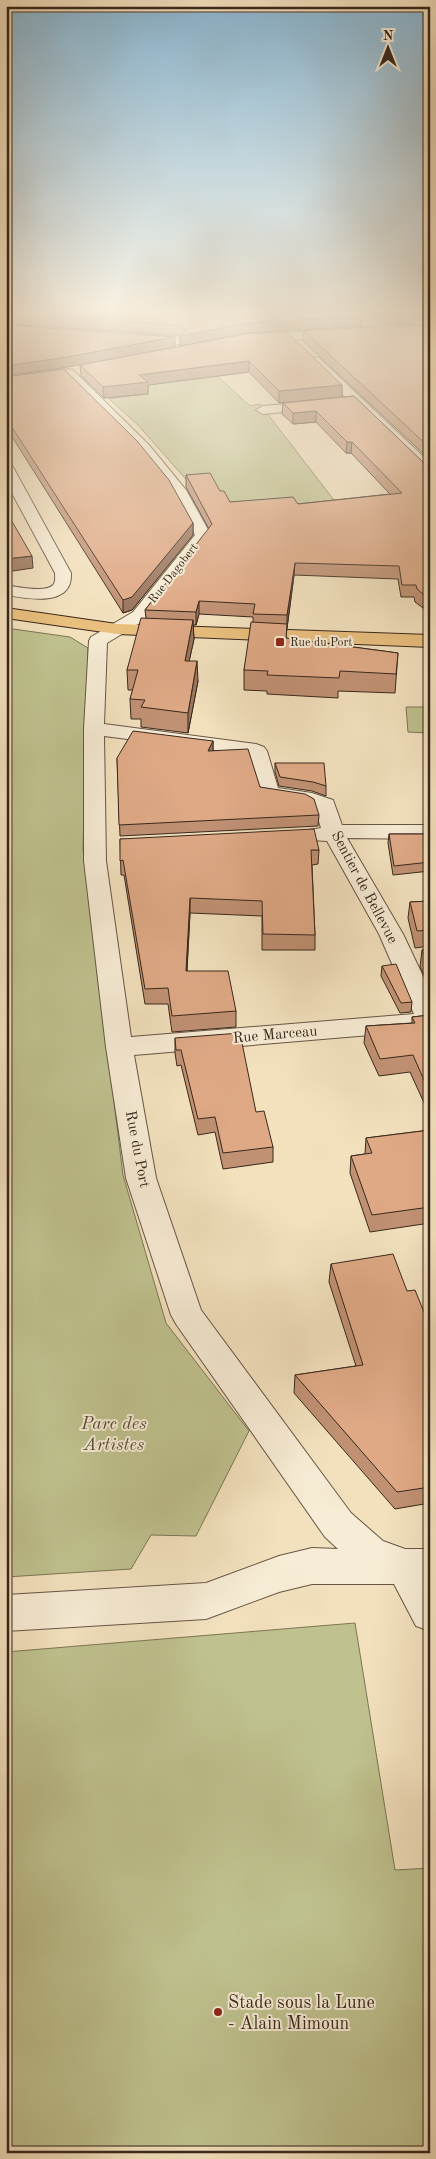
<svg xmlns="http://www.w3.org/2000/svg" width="436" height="2159" font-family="'Old Standard TT',serif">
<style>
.green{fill:#bfc28f;stroke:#7c7556}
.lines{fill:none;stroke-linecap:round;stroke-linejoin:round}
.minor-casing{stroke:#675645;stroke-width:2}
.major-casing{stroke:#38281d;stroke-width:2}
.minor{fill:#f7ecd5;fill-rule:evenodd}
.major{fill:#eac07f;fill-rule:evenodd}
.wall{fill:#c09173;stroke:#38281d}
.shaded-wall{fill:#9c765e;stroke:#38281d}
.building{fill:#dfa986;stroke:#38281d}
.poi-dot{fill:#8f2418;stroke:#f7ecd5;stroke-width:2}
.labels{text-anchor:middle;stroke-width:4;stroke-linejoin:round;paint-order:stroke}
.far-street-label{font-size:12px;fill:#38281d;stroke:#f7ecd5}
.far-poi-label{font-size:12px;fill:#38281d;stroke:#f7ecd5;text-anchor:start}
.street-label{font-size:15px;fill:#38281d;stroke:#f7ecd5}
.near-park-label{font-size:18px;font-style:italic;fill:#5a4e3a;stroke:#f7ecd5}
.near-poi-label{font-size:18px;fill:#38281d;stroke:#f7ecd5;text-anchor:start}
</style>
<rect width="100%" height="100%" fill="#f3e1be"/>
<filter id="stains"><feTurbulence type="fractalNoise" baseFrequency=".004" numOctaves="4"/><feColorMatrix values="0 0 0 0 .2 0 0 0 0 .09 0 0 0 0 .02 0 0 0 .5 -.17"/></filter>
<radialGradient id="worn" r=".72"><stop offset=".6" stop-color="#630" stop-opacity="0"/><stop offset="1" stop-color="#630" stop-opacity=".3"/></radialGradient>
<path class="green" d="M217,376L250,406L260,404L340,508L209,520L191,485L137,424L109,399L147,393L139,386Z
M6,628L70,637L88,648L83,849L123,1175L166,1323L249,1431L196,1536L151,1535L131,1569L6,1577Z
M406,707H430V733L408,732Z
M355,1623L395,1870L430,1868V2153H6V1652Z"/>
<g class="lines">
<g class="minor-casing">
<path id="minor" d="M338,309H352L388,330L386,333H378Z
M341,329L347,333L345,336L254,343L248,339L254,335Z
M138,334L222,339L228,343L222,347L134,341L132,338L134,335Z
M315,357L319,358L430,463V475L425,474L311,364L309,361Z
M68,369L73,370L149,445L186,490L211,535L145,620L107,643L104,724L256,744L264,747L267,751L278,788L312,793L333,800L342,825H430V839L347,838L403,934L430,991V1030L134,1055L156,1178L201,1310L351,1513L383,1541L405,1549H430V1631L416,1626L394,1584H312L279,1592L206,1619L6,1631V1595L206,1583L279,1556L312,1548L338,1549L325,1537L176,1324L171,1315L126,1178L106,1047L84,861V729L89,641L91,637L133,612L195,535L171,491L139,451L63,376L62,373L63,370ZM104,736L245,754L248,755L258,792L261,797L305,804L315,809L321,828L309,830L306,835L309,840L327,841L379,934L414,1014L131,1037L106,861Z
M320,401L325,402L327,405L325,408L263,414L256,410L263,406Z
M6,463L11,464L13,467L71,573C73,607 29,599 6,595V585C16,587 46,593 53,585C56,582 55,577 55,573L6,482Z"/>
</g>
<g class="major-casing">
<path id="major" d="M6,608L117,624L430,635V647L117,634L6,618Z"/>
</g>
<use href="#minor" class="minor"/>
<use href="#major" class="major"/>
</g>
<path class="wall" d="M6,309L362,326L246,333L180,346V337L178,335L6,324Z
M355,309H430V325L384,324Z
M430,326V460L303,341L304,331Z
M246,334L342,385V397L279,403L249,372L148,385V394L104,398L81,376L80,365Z
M6,377L193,523V535L132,610L123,613L6,427Z
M354,396L425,464L430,465V613L415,602L414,597H401L398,579L294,575L287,628L286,638L398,653L395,693L338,691V698L267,694V691L244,690V670L253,622V617L199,614L196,625H193L194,639L189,661L198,681L188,733L141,727V719H131L130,699L133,690H128L127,670L146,618L145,610L209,529L186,487V475L220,491L230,502L298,504L390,494L351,453H346L316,422L293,424L282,414L283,403Z
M213,741V750L260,787L319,815L318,826L120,836L117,758Z
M275,763L326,786V796L312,791L279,786L275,772Z
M389,834H430V871L393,875L388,843Z
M120,839L319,850L318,864L312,865L315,935V950H262V916L190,913L187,971L236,1011V1027L172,1032L168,1004H145L124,875H121Z
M430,901V946L415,948L408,918L410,902Z
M430,949V987L420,967L422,950Z
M382,966L412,1002L411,1012L400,1013L381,976Z
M430,1015V1116L410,1072L379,1076L364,1043L366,1026L412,1023V1017Z
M175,1038L256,1112L273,1147V1162L223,1169L215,1132L198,1135L181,1065L177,1066L175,1053Z
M430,1130V1223L370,1232L350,1173L351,1156L365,1154L366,1138Z
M331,1264L407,1291L430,1327V1503L395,1509L294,1393L295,1375L356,1366L329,1282Z"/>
<path class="shaded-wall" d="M362,316V326L246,333L180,346V336L246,323Z
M175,337V347L68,367L6,376V366Z
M249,361V372L148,385V394L104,398L103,387L139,375Z
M342,385V397L279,403V391Z
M316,411V422L293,424V413Z
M347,442H352L351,453H346Z
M193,523V535L132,610L123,613V600Z
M32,556L33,568L6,572V559Z
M295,563L294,575L287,628V615Z
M199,601V614L196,625V612Z
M193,620L194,639L185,680V661Z
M197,661L198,681L188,733V713Z
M213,741V752L208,751Z
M190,898V913L186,986V971Z"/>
<path class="building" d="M6,309H351L362,316L246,323L180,336L186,330L178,325L6,314Z
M374,309H430V315L385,314Z
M6,325L175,337L67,357L6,366Z
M383,326H430V448L304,331Z
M286,331L342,385L279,391L249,361L139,375L148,382L103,387L80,365L246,334Z
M64,369L137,441L169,480L193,523L132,597L123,600L6,418V377Z
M354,396L425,464L430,465V600L417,589L416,585H402L399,566L295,563L287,615L253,614L255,604L199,601L196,612L145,610L212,524L186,475L210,473L220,491H224L230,502L293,497L298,504L402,493L352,442H347L316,411L293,413L283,403Z
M6,511L32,556L6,559Z
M141,618L193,620L185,661H197L188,713L141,707L145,700L130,699L138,670H127Z
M251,622L287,624L286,638L398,653L396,674L340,671L339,678L267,675L268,671L244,670Z
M133,731L213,741L208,751L248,749L260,787L305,794L314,799L319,815L119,825L117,758Z
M275,763H324L326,786L313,782L280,777Z
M314,829L319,850H311L315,935L263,934L262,901L190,898L186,971H228L236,1011L172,1016L168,988L145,989L123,860L120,861V839Z
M389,834H430V862L394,866Z
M430,901V930L417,931L410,902Z
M430,949V966L422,950Z
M396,964L412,1002L401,1003L382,966Z
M430,1015V1094L413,1055L380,1059L366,1026L415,1023L412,1017Z
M240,1033L256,1112L264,1111L273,1147L223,1153L215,1117L198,1119L181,1050H176L175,1038Z
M430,1130V1207L372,1215L351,1156L372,1153L366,1138Z
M393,1254L407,1291L415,1290L430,1327V1487L397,1492L295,1375L363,1365L331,1264Z"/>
<linearGradient id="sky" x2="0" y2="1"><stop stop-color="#89b7d4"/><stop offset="0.51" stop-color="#faf2e2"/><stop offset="1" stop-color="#faf2e2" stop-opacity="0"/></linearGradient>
<rect width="436" height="611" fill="url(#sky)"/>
<g class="poi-dot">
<rect x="275" y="637" width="10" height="10" rx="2.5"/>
<circle cx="218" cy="2012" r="5"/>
</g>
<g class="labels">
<g class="far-street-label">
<text transform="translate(173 573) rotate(-52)" y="4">Rue Dagobert</text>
</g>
<g class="far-poi-label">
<text x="290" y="646">Rue du Port</text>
</g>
<g class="street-label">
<text transform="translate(365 887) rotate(62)" y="5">Sentier de Bellevue</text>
<text transform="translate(275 1034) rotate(-5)" y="5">Rue Marceau</text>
<text transform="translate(138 1149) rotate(79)" y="5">Rue du Port</text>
</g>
<g class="near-park-label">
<text x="114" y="1429">Parc des<tspan x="114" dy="21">Artistes</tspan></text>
</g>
<g class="near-poi-label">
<text x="228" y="2008">Stade sous la Lune<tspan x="228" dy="21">- Alain Mimoun</tspan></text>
</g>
</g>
<rect width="436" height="2159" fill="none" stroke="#f3e1be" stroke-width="25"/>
<rect x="8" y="8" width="421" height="2144" fill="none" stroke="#38281d" stroke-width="2.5"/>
<rect x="12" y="12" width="411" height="2134" fill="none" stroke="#38281d"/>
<g transform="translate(388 48)" stroke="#f7ecd5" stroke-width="4" paint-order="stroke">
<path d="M0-4L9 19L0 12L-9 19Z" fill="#38281d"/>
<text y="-8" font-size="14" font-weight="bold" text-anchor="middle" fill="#38281d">N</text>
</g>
<rect width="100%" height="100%" filter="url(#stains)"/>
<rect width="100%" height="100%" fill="url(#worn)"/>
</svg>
